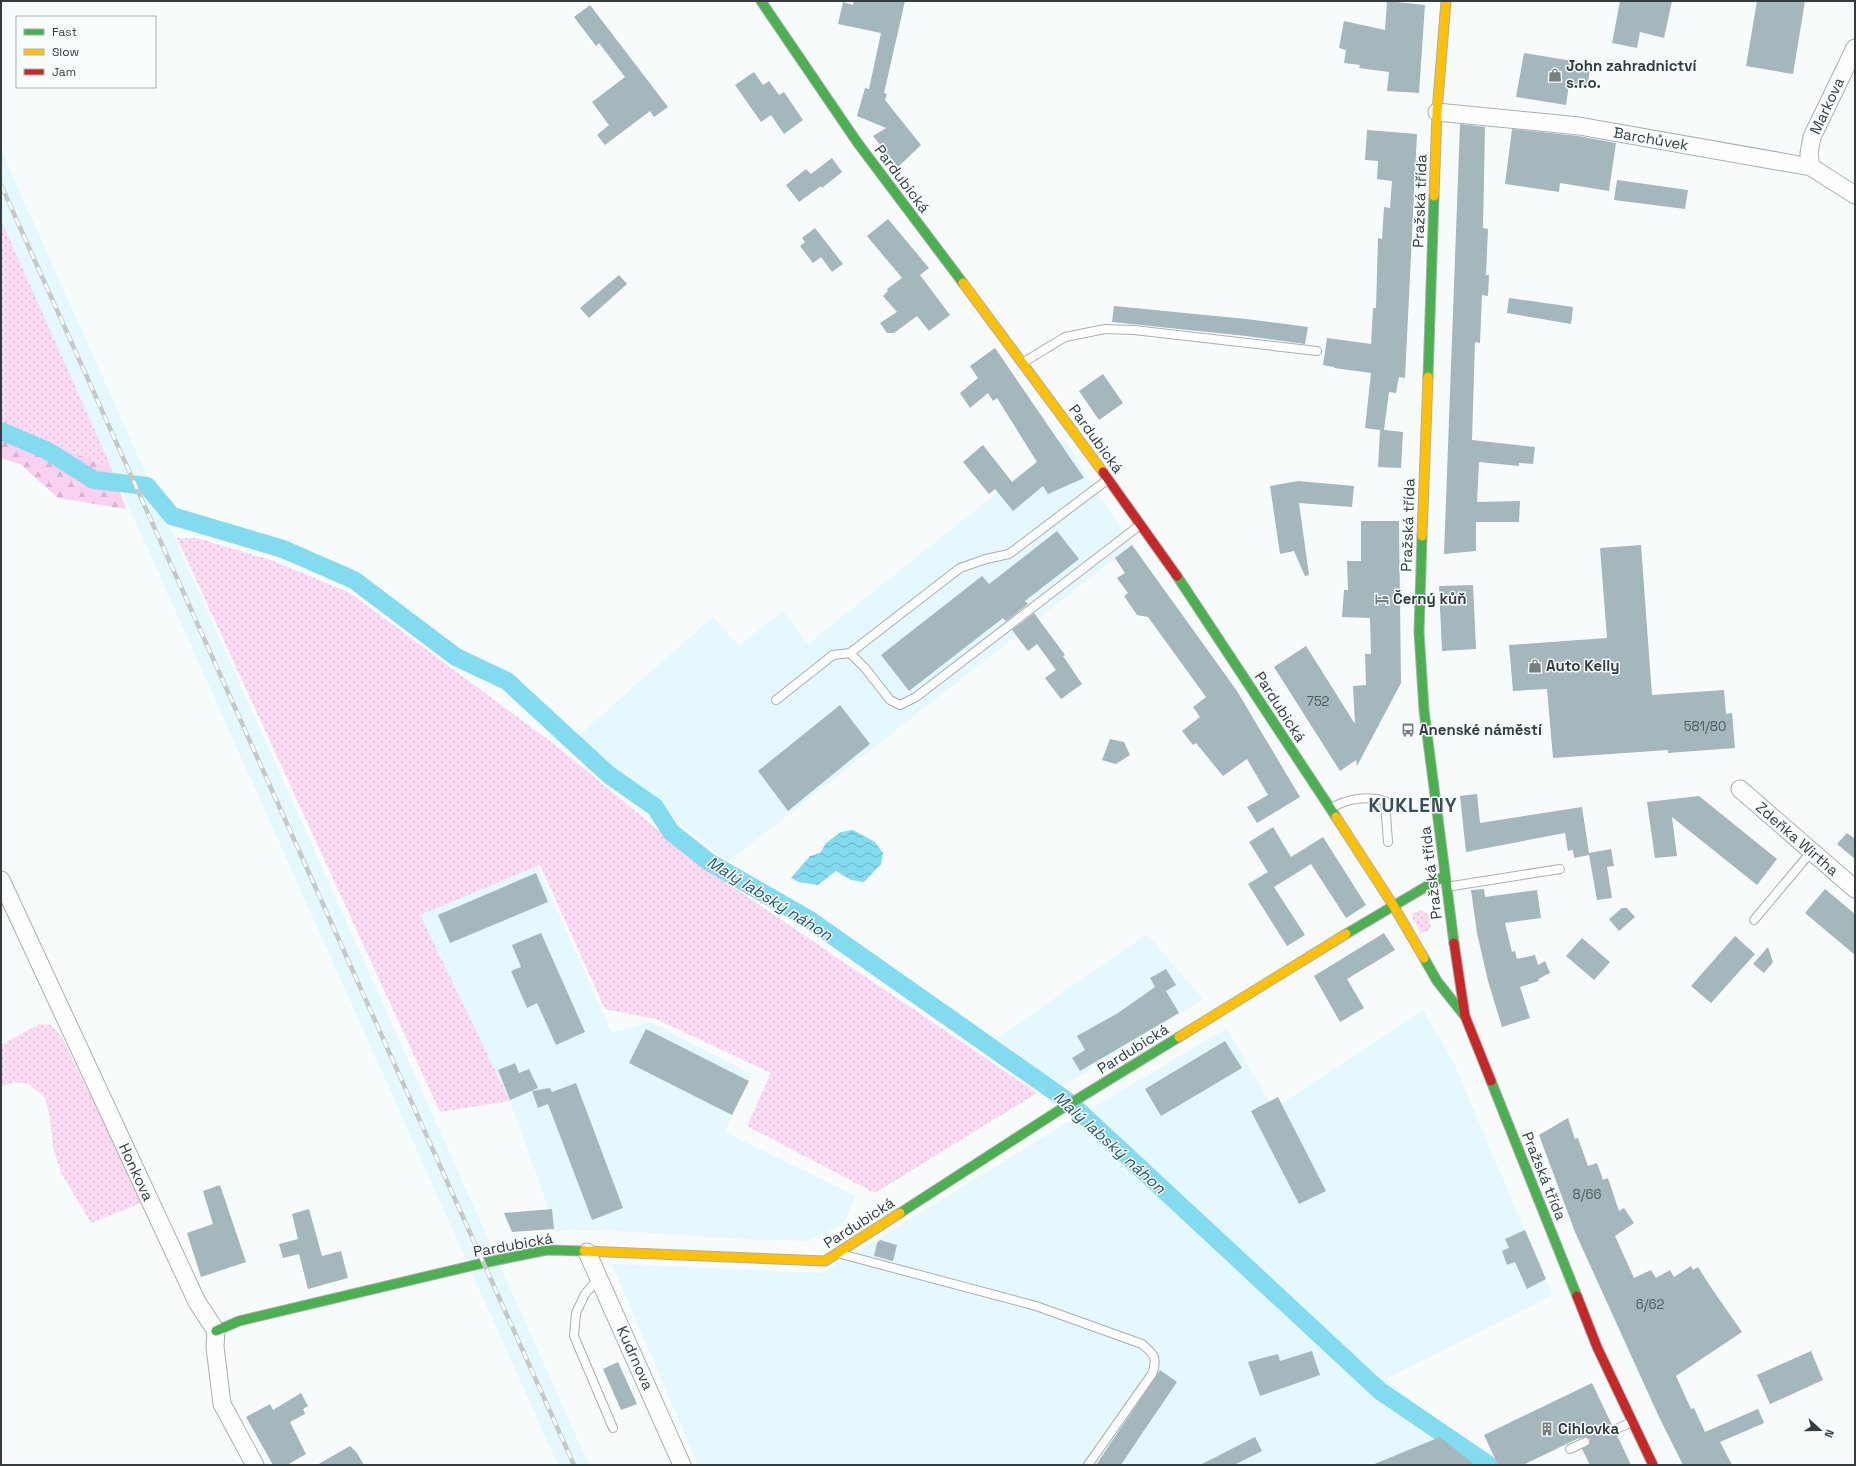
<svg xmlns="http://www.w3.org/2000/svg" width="1856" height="1466" font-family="'Space Grotesk',sans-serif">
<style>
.built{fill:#e4f8fd}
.grass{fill:url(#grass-dots)}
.forest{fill:url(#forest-firs)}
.water{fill:url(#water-waves)}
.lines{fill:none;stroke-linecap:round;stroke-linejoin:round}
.canal{stroke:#83dbef;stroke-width:18}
.building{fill:#a4b7bc}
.lane-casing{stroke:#a9afb0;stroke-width:10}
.street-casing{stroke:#a9afb0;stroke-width:19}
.fast-casing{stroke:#a9afb0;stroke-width:11}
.slow-casing{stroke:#a9afb0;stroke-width:11}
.jam-casing{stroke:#a9afb0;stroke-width:11}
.lane{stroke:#fefeff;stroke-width:8}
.street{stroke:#fefeff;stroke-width:17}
.fast{stroke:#4caf50;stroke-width:9}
.slow{stroke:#ffc107;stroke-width:9}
.jam{stroke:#c62828;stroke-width:9}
.rail-casing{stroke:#c6c7c7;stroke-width:4.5}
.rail{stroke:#f7fcfd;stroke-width:3;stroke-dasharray:9;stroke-linecap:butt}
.labels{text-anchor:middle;stroke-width:3;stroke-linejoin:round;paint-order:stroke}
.number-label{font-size:13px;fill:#4f5b5e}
.poi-label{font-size:15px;font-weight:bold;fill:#333c3f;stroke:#f7fcfd;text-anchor:start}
.street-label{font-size:15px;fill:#333c3f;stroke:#f7fcfd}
.water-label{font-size:16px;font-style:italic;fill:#265966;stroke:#f7fcfd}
.district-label{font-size:19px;font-weight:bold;letter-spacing:1px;fill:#3b5056;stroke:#f7fcfd}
</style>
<defs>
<pattern id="grass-dots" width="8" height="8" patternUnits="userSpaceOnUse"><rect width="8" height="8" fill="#fbdbf3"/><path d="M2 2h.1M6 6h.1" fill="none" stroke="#d8bdd1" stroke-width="1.8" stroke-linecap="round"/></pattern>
<pattern id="forest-firs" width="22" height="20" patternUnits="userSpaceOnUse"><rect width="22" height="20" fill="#fad1f0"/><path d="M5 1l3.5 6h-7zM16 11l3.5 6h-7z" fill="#d7b4cf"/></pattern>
<pattern id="water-waves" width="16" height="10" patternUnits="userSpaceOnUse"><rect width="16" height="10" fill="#83dbef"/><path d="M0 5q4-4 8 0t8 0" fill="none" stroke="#6cb3c3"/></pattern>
</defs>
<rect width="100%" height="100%" fill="#f8fbfc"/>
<path class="built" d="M1,150L270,751L589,1465H558L112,469L1,220Z
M1064,439L1132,545L728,862L643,794L577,737L713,617L739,646L783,611L808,644Z
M535,867L538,868L612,1033L651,1022L751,1074L725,1132L855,1196L844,1224L807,1241L741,1239L604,1230L554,1231L549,1210L510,1101L419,915Z
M1147,934L1203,999L1060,1088L998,1038Z
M1423,1010L1453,1061L1552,1295L1386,1379L1489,1465H698L612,1264L822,1273L1042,1138L1227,1028L1273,1109Z"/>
<path class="grass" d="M1,220L112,469L1,421Z
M177,538H197L271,560L350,593L554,744L702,866L1037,1093L875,1193L747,1126L771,1073L656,1019L605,1009L540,865L420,915L510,1101L440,1112Z
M1421,910L1428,914L1431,927L1428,931L1421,933L1412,917L1414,913Z
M40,1024L51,1025L62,1038L108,1131L141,1203L91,1223L61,1173L53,1146L50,1118L45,1098L29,1084L14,1082L1,1087V1045Z"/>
<path class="forest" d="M1,421L112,469L126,509L58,498L20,464L1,458Z"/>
<path class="water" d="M853,830L875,842L883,853L881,864L864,882L851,880L836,871L818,885L799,882L791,878L810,856L820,853L826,843L841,832Z"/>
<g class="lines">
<path class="canal" d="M1,431L46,450L94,480L147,486L172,516L283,549L354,580L456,657L507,681L609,775L655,807L671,832L709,862L810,920L1069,1102L1380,1391L1489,1465"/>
</g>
<path class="building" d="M854,1H905L884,93L887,94L885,100L921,145L898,167L873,136L886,128L857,116L865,88L869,89L881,33L838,24L843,2L853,5Z
M1387,1L1425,5L1419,93L1387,91L1389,72L1366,69L1359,68L1360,65L1344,63L1346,50L1339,48L1344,21L1385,30Z
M1620,1H1672L1664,38L1640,32L1637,48L1612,43Z
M1757,1H1805L1793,74L1746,66Z
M590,5L668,107L654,117L650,111L605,145L597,135L609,125L592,102L625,77L599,43L596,46L574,17Z
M1524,53L1591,64L1587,88L1569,85L1566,105L1516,97Z
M754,72L763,85L769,81L779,95L784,92L803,120L784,134L771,115L761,122L735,85Z
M1460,124L1485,127L1483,228L1488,229L1486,275H1489L1488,296L1482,295L1480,343L1475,342L1472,440L1535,447L1533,464L1519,463V466L1479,462L1477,502L1520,501L1519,522H1476V551L1444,554Z
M1512,129L1578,136L1616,143L1609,191L1560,183L1559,192L1505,184Z
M1367,130L1417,134L1405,378L1399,377L1396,393L1389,392L1384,430L1403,432L1401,468L1378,467L1380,430L1365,428L1371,373L1334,368V367L1323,365L1327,338L1371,344L1373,308H1376L1378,238L1382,239L1384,207L1390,208L1392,181L1377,179L1378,161L1365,160Z
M832,158L842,172L822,188L821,186L799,202L786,185L806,169L811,174Z
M1617,180L1688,190L1685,209L1614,200Z
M888,219L929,268L920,275L950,315L929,331L917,316L894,333H887L880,323L897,312L883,296L888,291L887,289L902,278L867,236Z
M815,228L843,264L832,272L821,257L813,263L800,246L805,242L802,238Z
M619,275L627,284L589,318L580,308Z
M1509,298L1573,307L1571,324L1507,313Z
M1114,306L1246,319L1308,327L1305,344L1246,336L1112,322Z
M995,348L1084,478L1048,494L1043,486L1013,511L995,489L989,494L963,462L983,445L1012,482L1037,462L997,398L993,401L988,393L970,408L960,393L978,378L970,366Z
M1103,374L1123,403L1099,420L1079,391Z
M1298,481L1354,486L1352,507L1299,503L1309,575L1305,576L1294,551L1280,554L1270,486Z
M1361,521H1399L1401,683L1357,766L1356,760L1340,771L1274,667L1306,646L1355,724L1353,686L1366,685L1365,654H1371L1370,618L1342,617L1344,590H1348L1347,561H1361Z
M1057,531L1079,559L1025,601L1028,604L1006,621L1003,618L909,691L881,655L982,576L989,584Z
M1132,545L1237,691L1300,797L1257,823L1247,807L1268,795L1247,759L1223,776L1196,743L1193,745L1182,731L1200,717L1193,707L1206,697L1148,617L1137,615L1124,596L1128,593L1117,578L1125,573L1115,558Z
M1641,545L1652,695L1724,690L1726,714L1732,713L1735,748L1668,753V750L1553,758L1547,689L1513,691L1509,645L1607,638L1600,548Z
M1473,585L1476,649L1442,651L1439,586Z
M1034,613L1065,655L1063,656L1082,684L1061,699L1045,678L1056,670L1037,644L1028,651L1012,630Z
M840,705L870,744L788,811L758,771Z
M1110,739L1124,742L1130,755L1116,764L1102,760Z
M1477,794L1480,823L1582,807L1589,853L1611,849L1614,866L1607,867L1612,898L1597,900L1589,855L1574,858L1573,850L1568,851L1565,833L1466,852L1460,796Z
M1699,796L1777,859L1757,885L1672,817L1677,856L1655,858L1647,802Z
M1273,827L1291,857L1323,837L1366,905L1346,918L1311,864L1274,887L1305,935L1287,946L1248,884L1268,872L1249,842Z
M1847,833L1855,839V859L1837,844Z
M536,873L548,902L450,943L438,915Z
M1484,889L1485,897L1537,890L1541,918L1505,923L1512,952L1515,951L1517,959L1535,955L1538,965L1545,961L1550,973L1538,979L1539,981L1520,987L1530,1018L1502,1027L1488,981L1477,933L1471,890Z
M1825,889L1855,914V955L1805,913Z
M1622,908H1627L1635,917L1619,931L1609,919Z
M541,933L585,1032L556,1045L537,1003L527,1008L511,971L521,967L512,945Z
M1384,933L1395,950L1347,979L1364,1008L1340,1022L1314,976Z
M1735,936L1755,954L1711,1003L1691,986Z
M1582,938L1610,962L1594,980L1566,956Z
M1768,947L1773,962L1764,973L1753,964Z
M1166,969L1176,985L1166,991L1179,1013L1080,1071L1072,1058L1085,1050L1077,1036L1118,1013L1155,987L1150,978Z
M646,1029L749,1081L732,1115L629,1063Z
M1225,1041L1242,1068L1161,1116L1145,1089Z
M515,1063L519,1073L529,1069L538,1088L510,1100L498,1070Z
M576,1083L623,1208L592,1220L548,1104L538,1108L532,1091L550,1088L552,1092Z
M1278,1097L1326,1191L1299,1204L1251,1111Z
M1568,1118L1575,1139L1578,1138L1588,1166L1597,1163L1603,1180L1608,1178L1619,1211L1624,1208L1634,1223L1615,1236L1634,1278L1651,1270L1656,1278L1670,1270L1674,1277L1691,1266L1693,1270L1698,1267L1712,1289L1742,1332L1676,1376L1691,1409L1694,1408L1705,1432L1758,1409L1764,1423L1720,1442L1732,1465H1683L1659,1417L1575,1232L1539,1135Z
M220,1185L246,1262L201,1277L187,1233L213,1224L203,1191Z
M309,1209L322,1256L341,1251L348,1278L308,1289L299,1254L283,1258L279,1244L298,1239L292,1214Z
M552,1209L554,1229L512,1232L504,1213Z
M1525,1230L1546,1279L1527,1289L1515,1262L1507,1265L1502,1251L1509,1248L1505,1239Z
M880,1240L897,1245L893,1261L874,1256L877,1243Z
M1312,1351L1320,1375L1260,1396L1248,1362L1278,1354L1280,1361Z
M1811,1351L1823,1380L1770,1404L1757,1375Z
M618,1362L637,1404L621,1410L603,1369Z
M1160,1370L1177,1382L1143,1432L1121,1465H1096Z
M1592,1383L1612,1425L1609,1429V1433L1613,1435H1617L1631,1465H1590L1582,1449L1590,1443V1439L1585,1437L1577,1439L1523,1465H1498L1484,1435Z
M301,1393L308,1406L303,1409L305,1414L290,1422L306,1454L287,1465H273L246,1417L270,1404L273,1410Z
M1255,1437L1262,1451L1234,1465H1200Z
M1440,1437L1475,1465H1372Z
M350,1446L357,1453L364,1465H317Z"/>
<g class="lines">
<g class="lane-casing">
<path id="lane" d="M1024,362L1065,337L1105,329L1134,330L1317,351
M850,653L960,568L986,559L1009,554L1107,480
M776,700L833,655L850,653L865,668L890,700L900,705L916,697L1140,525
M1331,808C1347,799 1367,795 1385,801L1388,842
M1446,887L1560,869
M1754,920L1811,852
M841,1254L1036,1306L1142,1344C1154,1354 1158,1358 1152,1374L1088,1465
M599,1278L585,1294L576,1313L574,1336L613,1428
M1614,1430L1632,1422
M1570,1449L1585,1442"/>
</g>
<g class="street-casing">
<path id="street" d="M1437,112L1579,126L1811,167L1855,195
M1811,167L1809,153L1812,137L1855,48
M1740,789L1855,889
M1,880L197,1302L216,1331L215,1347L222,1404L255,1465
M587,1252L682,1465"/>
</g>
<g class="fast-casing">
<path id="fast" d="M761,1L857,142L963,283
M1428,377L1434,196
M1422,536L1419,632L1424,710L1454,943
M1177,576L1336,817
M1346,934L1444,876
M1424,958L1437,981L1464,1015
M1491,1081L1577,1296
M900,1213L1058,1111L1179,1037
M216,1331L239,1321L483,1263L547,1250L584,1251"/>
</g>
<g class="slow-casing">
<path id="slow" d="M1434,196L1437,112L1446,1
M963,283L1103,472
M1422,536L1428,377
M1336,817L1393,905L1424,958
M1179,1037L1346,934
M584,1251L825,1261L900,1213"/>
</g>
<g class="jam-casing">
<path id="jam" d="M1103,472L1177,576
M1454,943L1465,1016L1491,1081
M1577,1296L1597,1347L1653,1465"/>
</g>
<use href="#lane" class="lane"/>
<use href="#street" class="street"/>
<use href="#fast" class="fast"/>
<use href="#slow" class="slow"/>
<use href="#jam" class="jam"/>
<g class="rail-casing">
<path id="rail" d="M1,185L574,1465"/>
</g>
<use href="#rail" class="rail"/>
</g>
<defs>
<g id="shop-bare" transform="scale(1.08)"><path d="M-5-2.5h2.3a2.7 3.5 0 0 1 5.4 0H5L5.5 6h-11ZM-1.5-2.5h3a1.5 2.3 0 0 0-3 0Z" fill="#787f81" stroke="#f7fcfd" stroke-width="2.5" paint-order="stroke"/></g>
<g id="hotel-bare" transform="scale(1.08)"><path d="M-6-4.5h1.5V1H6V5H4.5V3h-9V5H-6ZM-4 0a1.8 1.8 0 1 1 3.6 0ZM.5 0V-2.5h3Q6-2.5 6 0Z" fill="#787f81" stroke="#f7fcfd" stroke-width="2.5" paint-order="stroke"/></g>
<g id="bus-bare" transform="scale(1.08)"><path d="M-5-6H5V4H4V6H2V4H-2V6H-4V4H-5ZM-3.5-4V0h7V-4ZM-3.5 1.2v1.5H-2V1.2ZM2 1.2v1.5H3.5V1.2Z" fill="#787f81" stroke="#f7fcfd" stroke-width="2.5" paint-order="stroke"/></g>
<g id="building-bare" transform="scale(1.08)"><path d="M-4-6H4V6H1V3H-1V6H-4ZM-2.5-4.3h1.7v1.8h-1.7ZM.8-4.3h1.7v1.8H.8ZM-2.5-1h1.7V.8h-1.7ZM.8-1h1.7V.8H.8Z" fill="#787f81" stroke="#f7fcfd" stroke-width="2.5" paint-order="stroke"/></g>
</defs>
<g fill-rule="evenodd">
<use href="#shop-bare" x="1555" y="75"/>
<use href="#hotel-bare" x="1382" y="599"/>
<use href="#shop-bare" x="1535" y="666"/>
<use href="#bus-bare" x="1408" y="730"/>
<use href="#building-bare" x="1547" y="1429"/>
</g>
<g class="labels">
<g class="number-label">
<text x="1318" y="706">752</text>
<text x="1705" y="731">581/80</text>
<text x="1587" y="1199">8/66</text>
<text x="1650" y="1309">6/62</text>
</g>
<g class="poi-label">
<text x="1566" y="71">John zahradnictví<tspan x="1566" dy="17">s.r.o.</tspan></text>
<text x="1393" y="604">Černý kůň</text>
<text x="1546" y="671">Auto Kelly</text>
<text x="1419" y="735">Anenské náměstí</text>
<text x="1558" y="1434">Cihlovka</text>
</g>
<g class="street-label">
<text transform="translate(1827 106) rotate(-65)" y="5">Markova</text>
<text transform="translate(1651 139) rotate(10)" y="5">Barchůvek</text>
<text transform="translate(902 179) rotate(53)" y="5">Pardubická</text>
<text transform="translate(1420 201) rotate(-88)" y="5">Pražská třída</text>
<text transform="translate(1096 439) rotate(54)" y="5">Pardubická</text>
<text transform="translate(1408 525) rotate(-88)" y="5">Pražská třída</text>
<text transform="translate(1280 707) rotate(57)" y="5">Pardubická</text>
<text transform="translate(1797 839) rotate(41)" y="5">Zdeňka Wirtha</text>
<text transform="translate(1431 873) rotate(-97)" y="5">Pražská třída</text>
<text transform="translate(1133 1049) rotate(-32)" y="5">Pardubická</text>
<text transform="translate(136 1172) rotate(65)" y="5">Honkova</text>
<text transform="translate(1544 1176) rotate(68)" y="5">Pražská třída</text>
<text transform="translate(859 1223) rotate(-33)" y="5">Pardubická</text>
<text transform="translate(513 1245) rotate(-10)" y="5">Pardubická</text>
<text transform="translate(635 1358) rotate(66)" y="5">Kudrnova</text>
</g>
<g class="water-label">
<text transform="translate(770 898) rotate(32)" y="6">Malý labský náhon</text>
<text transform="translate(1110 1142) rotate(42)" y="6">Malý labský náhon</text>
</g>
<g class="district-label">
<text x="1413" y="812">KUKLENY</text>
</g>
</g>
<rect width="1856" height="1466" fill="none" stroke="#333c3f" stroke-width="4"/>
<rect x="16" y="16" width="140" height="72" fill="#f7fcfd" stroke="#a9afb1"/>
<rect x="24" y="29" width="20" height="6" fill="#4caf50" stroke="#a9afb1"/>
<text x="52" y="36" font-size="12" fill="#333c3f">Fast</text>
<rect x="24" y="49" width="20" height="6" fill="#ffc107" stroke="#a9afb1"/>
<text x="52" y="56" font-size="12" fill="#333c3f">Slow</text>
<rect x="24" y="69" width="20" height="6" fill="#c62828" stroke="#a9afb1"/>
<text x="52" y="76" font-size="12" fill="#333c3f">Jam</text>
<g transform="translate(1820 1430) rotate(111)" stroke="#f7fcfd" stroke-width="3" paint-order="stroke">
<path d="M0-3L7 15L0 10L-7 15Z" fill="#333c3f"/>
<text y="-6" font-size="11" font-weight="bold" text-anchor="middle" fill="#333c3f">N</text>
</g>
</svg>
